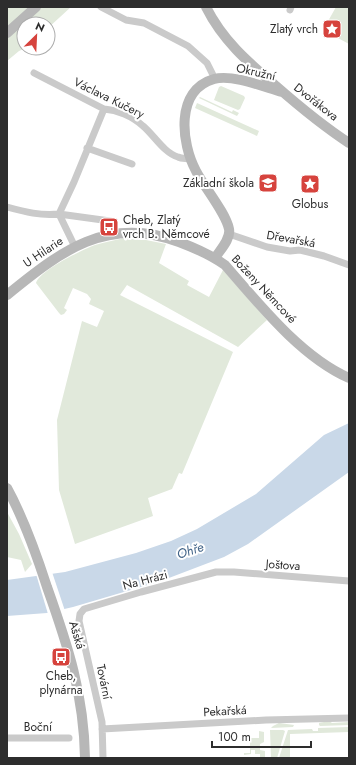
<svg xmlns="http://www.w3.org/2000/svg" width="356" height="765" font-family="Jost,sans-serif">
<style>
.green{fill:#e1e9db}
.water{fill:#c9d8e8}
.pier{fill:#fff}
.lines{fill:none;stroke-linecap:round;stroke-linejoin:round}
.street{stroke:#cacaca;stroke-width:7}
.secondary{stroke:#b7b7b7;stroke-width:10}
.labels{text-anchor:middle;stroke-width:4;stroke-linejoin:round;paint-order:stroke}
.poi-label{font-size:12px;fill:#2d2d2d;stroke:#fff;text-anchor:end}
.street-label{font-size:12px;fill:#2d2d2d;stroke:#fff}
.water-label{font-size:13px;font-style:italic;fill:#426488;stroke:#fff}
</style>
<rect width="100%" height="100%" fill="#fff"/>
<path class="green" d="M7,7H71L48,28V24H24V48H26L19,51L7,61Z
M336,7H349V44L323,30Z
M221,86L244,96L245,98L240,109L238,110L214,100L219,87Z
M200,97L232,112L233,110L239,113L237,116L199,98Z
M197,103L259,131L257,136L195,108Z
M125,238L141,239L166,244L159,263L189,281L187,285L209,297L223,270L267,320L238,347L127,285L120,295L233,352L182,474L179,473L172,489L148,498L153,516L75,544L59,490L57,420L82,321L97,327L104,311L89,304L91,299L87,294L73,288L64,308L67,310L64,314L61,315L59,313L36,283C40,270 82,250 95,245C105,242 115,240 125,238Z
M7,512L19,534L32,564L25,572L21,560L7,557Z
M329,721L332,723L349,722V725L320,726L319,725V723Z
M279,723L294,725L293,727L271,728L273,726Z
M349,727V732L290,734V758H279L288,730L312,729L313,731H318V728Z
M270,730H283L285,731L277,758H271Z
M259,731L264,732V742L260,744V750L265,751V758H260V754H255V750H251V754L244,755V753H250V738H259Z"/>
<path class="water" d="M349,423V472L248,544L224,557L161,581L73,607L47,613L7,616V580L65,572L136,553L171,541L197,529L256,494L324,435Z"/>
<path class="pier" d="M52,572L65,611L48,614L36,574Z"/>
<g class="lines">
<path class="street" d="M101,7L126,20L144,23L188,46L207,63L215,79
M290,10L291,7
M34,73L104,109C117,110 132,116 143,126C154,135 164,153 178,157C182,159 186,158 190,159
M104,109L74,182L59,214L110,221
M87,148L132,164
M7,207C25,212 41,216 59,214L75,247
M229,234L267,247L290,251L300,250L324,256L349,265
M102,729L266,720L349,718
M7,738H69
M103,758L102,722L79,621L80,614L84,609L141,592L216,572H234L349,581"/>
<path class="secondary" d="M206,7C223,41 248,62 276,86C300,107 323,126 349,143
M7,33L36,7
M215,258C220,250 231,239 229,229C226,213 204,187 196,171C181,143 175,90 214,79C233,74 264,87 282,92
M7,295C61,251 107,215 179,242C195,248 211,255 225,265C259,304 301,357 349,378
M7,488C24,519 36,553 47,587C68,646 84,695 85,758"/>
</g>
<defs>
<g id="sight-square" transform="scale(1)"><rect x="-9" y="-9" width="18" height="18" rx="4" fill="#d6433d" stroke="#fff"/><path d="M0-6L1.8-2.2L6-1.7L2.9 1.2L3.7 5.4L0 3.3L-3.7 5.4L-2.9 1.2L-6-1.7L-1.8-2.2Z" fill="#fff"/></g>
<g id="school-square" transform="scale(1)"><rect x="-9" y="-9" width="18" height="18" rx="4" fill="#d6433d" stroke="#fff"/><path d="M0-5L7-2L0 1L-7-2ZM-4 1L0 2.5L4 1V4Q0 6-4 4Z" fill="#fff"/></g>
<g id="bus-square" transform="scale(1)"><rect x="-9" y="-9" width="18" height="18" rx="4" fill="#d6433d" stroke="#fff"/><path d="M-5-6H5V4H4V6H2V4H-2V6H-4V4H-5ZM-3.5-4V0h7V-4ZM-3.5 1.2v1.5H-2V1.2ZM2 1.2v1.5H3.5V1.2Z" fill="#fff"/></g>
</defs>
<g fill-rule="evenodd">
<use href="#sight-square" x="332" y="29"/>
<use href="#school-square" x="268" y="183"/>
<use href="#sight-square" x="310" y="184"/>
<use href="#bus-square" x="109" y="227"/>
<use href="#bus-square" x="61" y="657"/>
</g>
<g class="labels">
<g class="poi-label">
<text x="318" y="33">Zlatý vrch</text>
<text x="254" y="187">Základní škola</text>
<text x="310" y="208" text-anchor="middle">Globus</text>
<text x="123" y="224" text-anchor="start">Cheb, Zlatý<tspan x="123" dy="14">vrch B. Němcové</tspan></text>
<text x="61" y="680" text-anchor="middle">Cheb,<tspan x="61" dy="14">plynárna</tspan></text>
</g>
<g class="street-label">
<text transform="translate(256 72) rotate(13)" y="4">Okružní</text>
<text transform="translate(109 98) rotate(26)" y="4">Václava Kučery</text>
<text transform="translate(316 102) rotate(38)" y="4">Dvořákova</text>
<text transform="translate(291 239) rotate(10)" y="4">Dřevařská</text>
<text transform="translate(43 252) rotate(-34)" y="4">U Hilarie</text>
<text transform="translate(264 289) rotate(47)" y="4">Boženy Němcové</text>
<text transform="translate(283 565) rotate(4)" y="4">Joštova</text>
<text transform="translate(145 580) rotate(-15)" y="4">Na Hrázi</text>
<text transform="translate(77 635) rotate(73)" y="4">Ašská</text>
<text transform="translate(104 682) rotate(78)" y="4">Tovární</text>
<text transform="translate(225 711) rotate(-3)" y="4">Pekařská</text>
<text x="38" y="731">Boční</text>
</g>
<g class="water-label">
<text transform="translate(190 550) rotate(-18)" y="5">Ohře</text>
</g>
</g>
<rect width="356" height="765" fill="none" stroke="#2d2d2d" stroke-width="16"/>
<g transform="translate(36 36) rotate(24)"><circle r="19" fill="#ffffff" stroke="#ababab"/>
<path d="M0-3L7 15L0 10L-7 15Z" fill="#d6433d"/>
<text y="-6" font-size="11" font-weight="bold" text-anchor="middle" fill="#2d2d2d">N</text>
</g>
<path d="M212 741v6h99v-6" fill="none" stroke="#2d2d2d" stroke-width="2"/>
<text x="218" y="741" font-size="12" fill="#2d2d2d" stroke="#ffffff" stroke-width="3" paint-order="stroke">100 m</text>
</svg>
